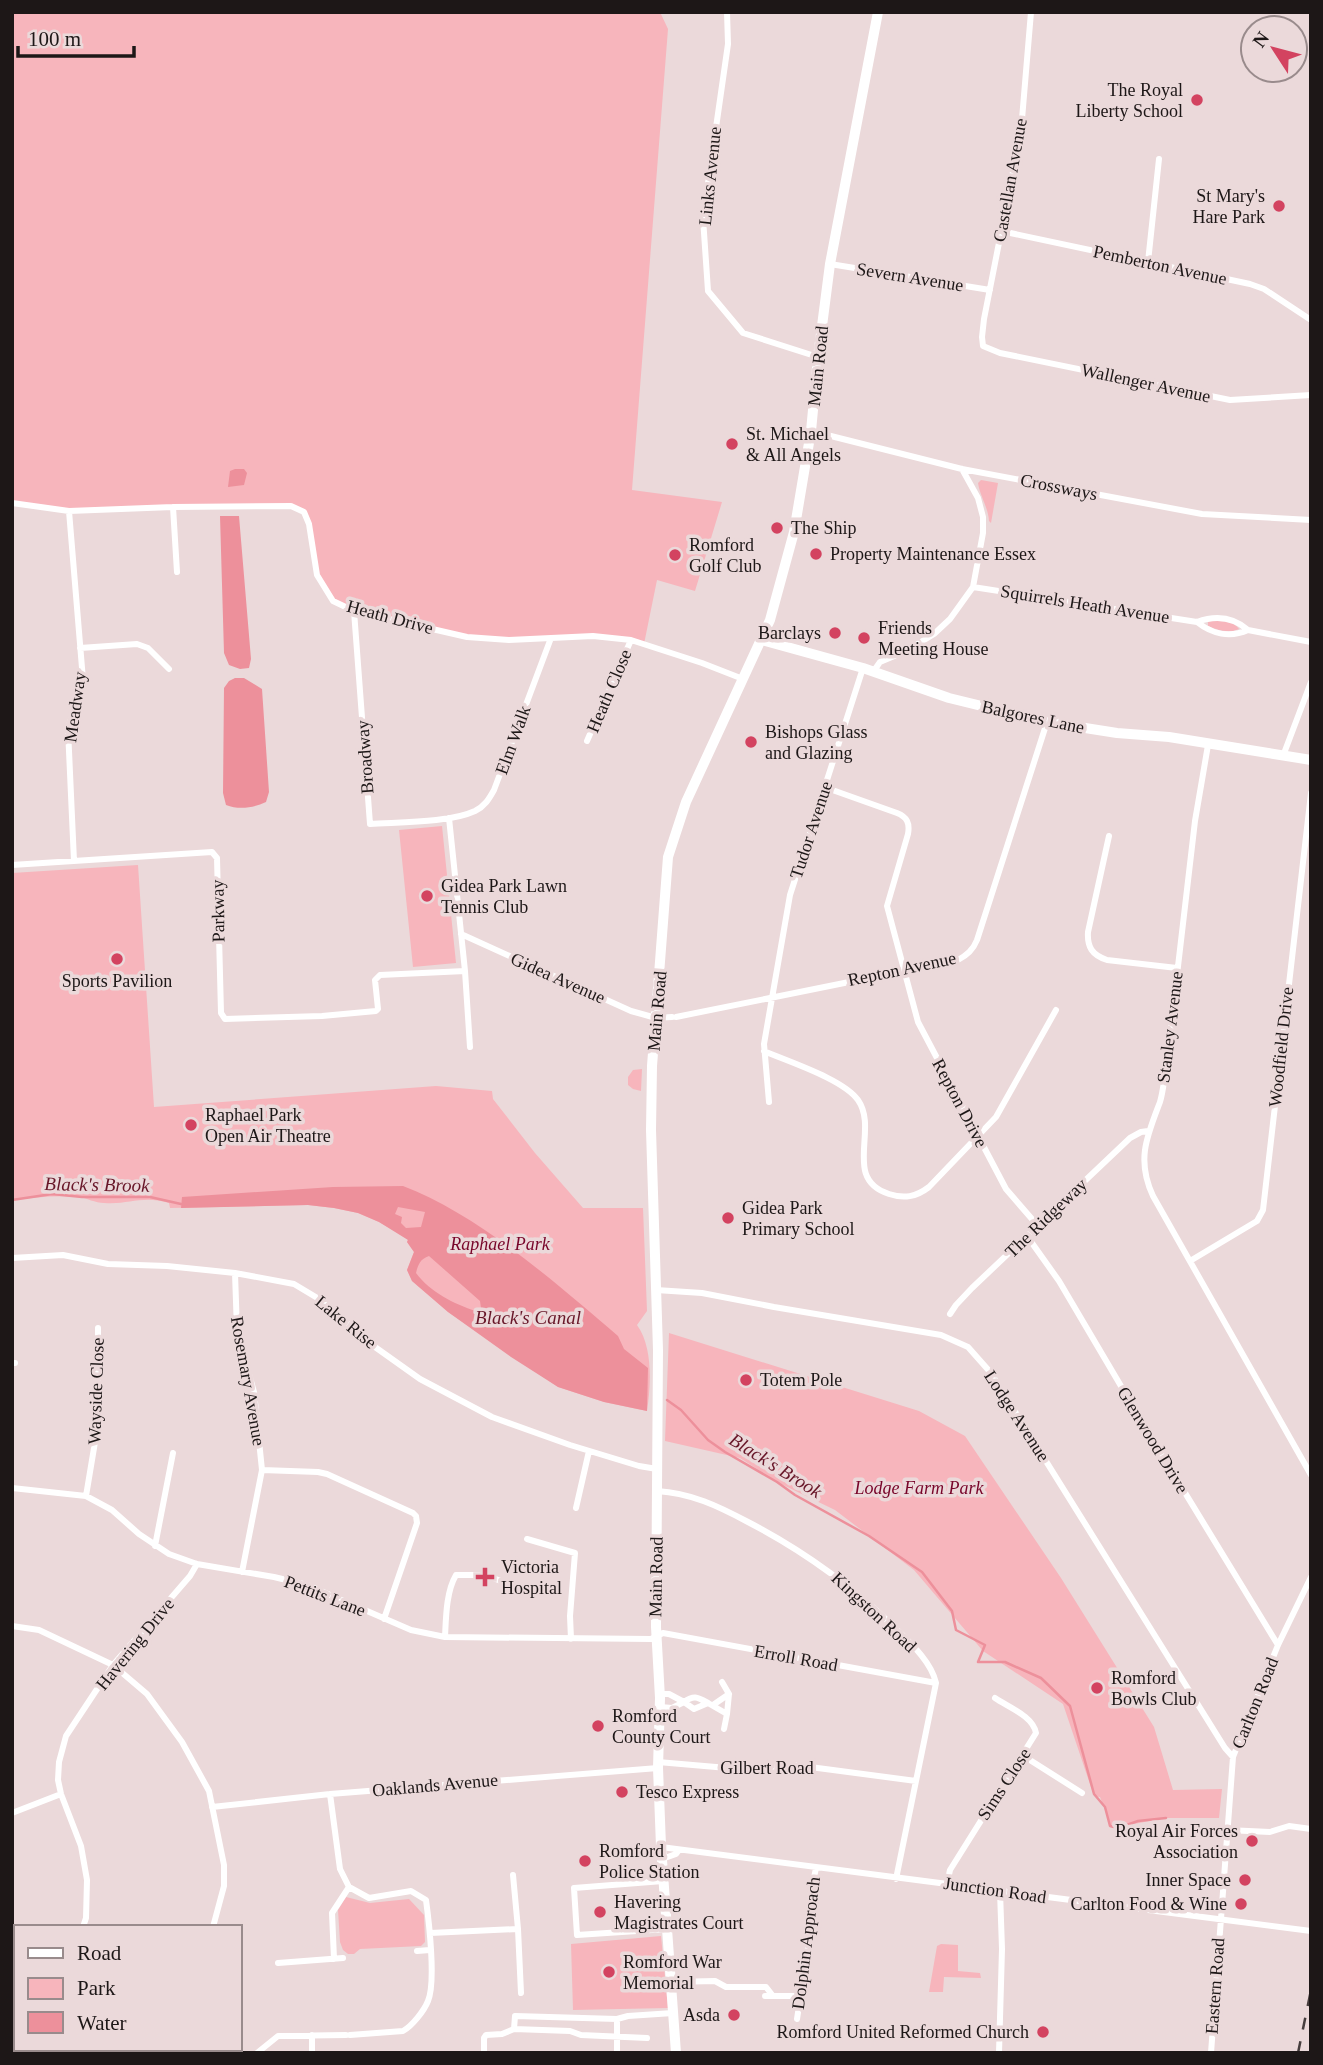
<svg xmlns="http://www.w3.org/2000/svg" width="1323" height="2065" font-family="'Times New Roman',serif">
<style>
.green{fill:#f7b5bc}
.water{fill:#ed909b;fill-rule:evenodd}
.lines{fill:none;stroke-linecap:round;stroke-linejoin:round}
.stream{stroke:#ed909b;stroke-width:2.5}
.street{stroke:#fff;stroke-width:6}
.secondary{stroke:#fff;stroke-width:10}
.primary{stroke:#fff;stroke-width:10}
.rail{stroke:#463d3d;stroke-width:2.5;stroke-dasharray:12 12;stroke-linecap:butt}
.poi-dot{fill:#d34360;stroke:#ebd9da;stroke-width:2.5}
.labels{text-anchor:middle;stroke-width:7;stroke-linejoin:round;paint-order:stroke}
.poi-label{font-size:18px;fill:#1d1717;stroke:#ebd9da;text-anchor:start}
.street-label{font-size:18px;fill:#1d1717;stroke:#ebd9da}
.park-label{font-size:18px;font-style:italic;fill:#78052a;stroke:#ebd9da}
.water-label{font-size:19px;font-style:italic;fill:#681729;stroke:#ebd9da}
</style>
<rect width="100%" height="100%" fill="#ebd9da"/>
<path class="green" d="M12,12H660L668,29L632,490L722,502L695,591L657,580L644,644L593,636L510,640L467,637L354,611L333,601L317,575L304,512L291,506L69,511L12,503Z
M981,480L998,483L991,523L989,521C988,507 980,496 978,483Z
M1210,621C1220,621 1233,620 1239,629C1229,634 1218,630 1208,626V622Z
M442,826L456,963L413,967L399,830Z
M138,865L154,1107L436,1086L492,1091L493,1099L535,1153L583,1208H643L647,1311L637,1325C653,1347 651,1385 647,1411L604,1402L558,1387L448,1312L412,1281L407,1270L414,1252L407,1242L408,1239L379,1222L358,1213L334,1208L308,1205L170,1208L169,1203C142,1195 129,1205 104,1203C95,1203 87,1198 78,1197C56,1195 34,1198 12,1200V873Z
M642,1069L641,1091L633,1089L628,1085V1077L633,1070Z
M669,1333L919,1411L965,1436L1061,1578L1154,1727L1173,1790L1222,1789L1219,1818H1166L1112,1828L1100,1797L1094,1796L1063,1704L983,1651L914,1570L835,1510L777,1482L740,1458L665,1441Z
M346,1897L370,1903L409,1899L424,1915L425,1942L421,1946L360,1949L354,1954H348L343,1950L340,1942L338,1910Z
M661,1936L668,2008L573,2010L571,1944Z
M941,1944L958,1945V1971L980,1973L981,1978L944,1977L943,1992H929L937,1946Z"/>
<path class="water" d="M235,469H244L247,473L244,485L228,487L230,471Z
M220,516H239L251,659L249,668L240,669L229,665L224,653Z
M235,678H244L262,689L269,792L266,802C253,808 239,810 226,805L223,793L224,688L229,681Z
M403,1186C479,1215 556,1283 618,1336L624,1349L648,1368L647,1411L604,1402L558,1387L511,1357L448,1312L412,1281L407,1270L414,1252L407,1242L408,1240L379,1222L358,1213L334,1208L308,1205L181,1208L182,1197L333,1187ZM398,1207L425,1212L421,1227L406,1228L401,1223L402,1217L395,1214ZM429,1256L480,1301L481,1308L476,1311C454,1304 430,1292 416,1273C418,1265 420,1259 429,1256Z"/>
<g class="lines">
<path class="stream" d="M12,1200L52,1194L82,1197H150L181,1204
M667,1400L681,1410L708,1440L725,1452L777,1482L795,1495L869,1536L922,1572L952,1611L956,1630L985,1645L978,1662H1005L1041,1678L1070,1706L1094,1794L1105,1807L1110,1826L1118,1828L1138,1821L1166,1818"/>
<path class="street" d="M727,12L728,44L703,218L708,291L743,333L818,357
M1031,12L1021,131L984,319L982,337L983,346L1000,353L1230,400L1311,395
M1001,231L1250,284L1264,289L1311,320
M1148,262L1159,159
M830,264L990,290
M811,431L962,469L1202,514L1311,520
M12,503L69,511L173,507L291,506L304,512L309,524L317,575L333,601L354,611L467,637L509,640L593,636L631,640L702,663L743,679
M173,507L177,572
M69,511L83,680L68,729L74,861
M973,587L1197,622C1216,615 1233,617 1248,630L1311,642
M354,611L370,824C400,822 449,823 475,811C485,806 489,799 494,790L551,638
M1197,622C1212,634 1230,638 1248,630
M80,648L137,644L148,648L169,669
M873,672L880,662L906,651L934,634L950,619L973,587L983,533V517L978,498L962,469
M587,741L631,640
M1208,745L1195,821L1166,1069C1164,1080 1163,1092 1160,1102C1147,1136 1136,1160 1153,1196L1311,1475
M1283,756L1311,682
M824,787L897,813C907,817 910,823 908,834L887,906L918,1022L1006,1189L1038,1226
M1109,836L1088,932C1087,947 1092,955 1107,960L1177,968
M12,865L212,852L217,858L221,1013L225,1019L322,1016L376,1011L378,1009L375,980L380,975L465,971L449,818
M461,934L631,1011L656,1018L672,1017
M465,971L470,1047
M676,1017L958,960C967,955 973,950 977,940L1047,722
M764,1051C789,1062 843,1079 858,1100C879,1130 842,1179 889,1194C904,1199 916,1197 929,1187L996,1117L1056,1010
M769,1102L764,1044L790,895L863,668
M1027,1236L1059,1281L1154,1442L1278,1645
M12,1258L63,1255L108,1264L167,1266L235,1273L294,1284L319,1299L375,1347L420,1379L492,1417L570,1445L639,1466L657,1469
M1190,1261L1257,1221L1263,1210L1311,793
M235,1273L237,1331L254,1392L262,1470L242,1572
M656,1290L702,1293L774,1307L941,1335L968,1347L991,1373L1225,1748L1233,1757
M950,1314L956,1305L972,1288L1130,1138L1141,1132L1148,1131
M12,1363H15
M262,1470L318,1472L327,1474L413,1513L416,1516L417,1523L384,1619
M12,1488L86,1496L112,1510L139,1534L169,1554L197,1564L274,1577L307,1585L411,1630L445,1637L651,1639L663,1633L936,1683
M657,1491C691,1493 718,1506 748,1522C802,1550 847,1582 891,1624C907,1640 931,1660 936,1683L896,1879
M86,1496L98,1424V1328
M576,1508L589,1451
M527,1539L575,1553L570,1616L571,1639
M155,1546L173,1453
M12,1626L39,1630L113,1665L147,1694L182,1742L209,1791L224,1865V1886L213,1927
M445,1637C446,1618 446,1592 456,1575H485L517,1587
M722,1682L729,1694L727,1714
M660,1694H669L684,1702C694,1695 697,1697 708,1703
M713,1705L729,1694
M660,1707L672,1708L684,1702L694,1709L708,1703L727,1714L724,1729
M1022,1755L1082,1793
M658,1762L739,1769L795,1765L916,1781
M330,1794L340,1869L349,1887L369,1898L411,1891L426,1900C429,1922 436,1982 428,2001C424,2011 412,2026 403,2031L350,2035
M212,1807L330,1794L658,1768
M12,1813L61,1794
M1227,1830L1270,1832L1289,1826L1311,1829
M661,1847L1311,1931
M662,1859L676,1854L679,1850
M513,1875L518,1929L521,1993
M663,1881L574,1888L577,1935L667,1929
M947,1884L950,1870L1036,1733C1033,1716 1008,1707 995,1698
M83,1927L86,1918L87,1880L81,1846L61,1794L58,1780L59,1762L66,1736L113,1665L190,1576L197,1564
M430,1933L518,1929
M417,1951L430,1950
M334,1959L332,1913L349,1887
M278,1963L343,1958
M671,1982L715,1981L726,1987H766L773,1996H765
M12,1992L16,1991
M773,1996H800
M617,2019L515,2016L514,2029L570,2031L581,2035L647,2038
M797,2019L809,1941V1902L816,1868
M312,2035V2053
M138,2049L141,2053
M257,2053L278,2036L346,2035
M484,2053V2038L486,2035L502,2034L514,2029
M617,2053V2019L628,2016L673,2013
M999,2053L1002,1949L1000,1891
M1211,2053L1233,1757L1278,1645L1311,1577"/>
<path class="secondary" d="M762,640L863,668L949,698L1047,722L1117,733L1169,737L1311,760"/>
<path class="primary" d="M676,2053L661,1846L658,1768L660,1698L656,1627L658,1350L651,1130L652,1066L668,857L686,802L770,620L794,532L811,431L818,357L830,264L878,12"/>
<path class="rail" d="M1298,2053L1311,1990"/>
</g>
<g class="poi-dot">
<circle cx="1197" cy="100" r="7"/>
<circle cx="1279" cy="206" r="7"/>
<circle cx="732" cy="444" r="7"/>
<circle cx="777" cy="528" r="7"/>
<circle cx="816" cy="554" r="7"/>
<circle cx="675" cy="555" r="7"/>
<circle cx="835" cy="633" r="7"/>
<circle cx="864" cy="638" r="7"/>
<circle cx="751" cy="742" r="7"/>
<circle cx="427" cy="896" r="7"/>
<circle cx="117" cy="959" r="7"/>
<circle cx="191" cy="1125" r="7"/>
<circle cx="728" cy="1218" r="7"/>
<circle cx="746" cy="1380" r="7"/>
<path d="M481.5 1566.5h7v7h7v7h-7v7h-7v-7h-7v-7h7z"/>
<circle cx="1097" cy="1688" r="7"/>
<circle cx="598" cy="1726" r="7"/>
<circle cx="622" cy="1792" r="7"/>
<circle cx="1252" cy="1841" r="7"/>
<circle cx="585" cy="1861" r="7"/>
<circle cx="1245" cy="1880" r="7"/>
<circle cx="1241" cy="1904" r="7"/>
<circle cx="600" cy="1912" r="7"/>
<circle cx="609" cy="1972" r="7"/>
<circle cx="734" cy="2015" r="7"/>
<circle cx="1043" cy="2032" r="7"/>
</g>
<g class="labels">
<g class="poi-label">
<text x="1183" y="96" text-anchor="end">The Royal<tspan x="1183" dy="21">Liberty School</tspan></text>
<text x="1265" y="202" text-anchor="end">St Mary's<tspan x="1265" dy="21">Hare Park</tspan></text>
<text x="746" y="440">St. Michael<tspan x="746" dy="21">&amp; All Angels</tspan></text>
<text x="791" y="534">The Ship</text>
<text x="689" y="551">Romford<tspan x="689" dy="21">Golf Club</tspan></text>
<text x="830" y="560">Property Maintenance Essex</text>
<text x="878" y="634">Friends<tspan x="878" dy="21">Meeting House</tspan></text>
<text x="821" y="639" text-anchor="end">Barclays</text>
<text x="765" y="738">Bishops Glass<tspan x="765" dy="21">and Glazing</tspan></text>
<text x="441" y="892">Gidea Park Lawn<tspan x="441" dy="21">Tennis Club</tspan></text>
<text x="117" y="987" text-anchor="middle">Sports Pavilion</text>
<text x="205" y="1121">Raphael Park<tspan x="205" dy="21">Open Air Theatre</tspan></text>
<text x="742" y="1214">Gidea Park<tspan x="742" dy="21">Primary School</tspan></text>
<text x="760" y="1386">Totem Pole</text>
<text x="501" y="1573">Victoria<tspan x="501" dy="21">Hospital</tspan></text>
<text x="1111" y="1684">Romford<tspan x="1111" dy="21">Bowls Club</tspan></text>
<text x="612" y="1722">Romford<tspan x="612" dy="21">County Court</tspan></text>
<text x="636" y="1798">Tesco Express</text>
<text x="1238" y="1837" text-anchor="end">Royal Air Forces<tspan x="1238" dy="21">Association</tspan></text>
<text x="599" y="1857">Romford<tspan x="599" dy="21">Police Station</tspan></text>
<text x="1231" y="1886" text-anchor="end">Inner Space</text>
<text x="614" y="1908">Havering<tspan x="614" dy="21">Magistrates Court</tspan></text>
<text x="1227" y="1910" text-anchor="end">Carlton Food &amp; Wine</text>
<text x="623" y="1968">Romford War<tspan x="623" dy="21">Memorial</tspan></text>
<text x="720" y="2021" text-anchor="end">Asda</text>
<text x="1029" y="2038" text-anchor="end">Romford United Reformed Church</text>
</g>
<g class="street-label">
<text transform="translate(710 176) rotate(-84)" y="6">Links Avenue</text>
<text transform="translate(1010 180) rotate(-80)" y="6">Castellan Avenue</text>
<text transform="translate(1160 265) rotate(12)" y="6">Pemberton Avenue</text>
<text transform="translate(910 277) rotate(9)" y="6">Severn Avenue</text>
<text transform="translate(818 366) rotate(-84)" y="6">Main Road</text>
<text transform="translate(1146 383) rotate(12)" y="6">Wallenger Avenue</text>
<text transform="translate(1059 487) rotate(11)" y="6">Crossways</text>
<text transform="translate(1085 604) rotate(9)" y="6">Squirrels Heath Avenue</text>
<text transform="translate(390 617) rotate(15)" y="6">Heath Drive</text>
<text transform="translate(609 691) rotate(-67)" y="6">Heath Close</text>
<text transform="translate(75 707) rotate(-82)" y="6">Meadway</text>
<text transform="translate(1033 717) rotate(12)" y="6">Balgores Lane</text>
<text transform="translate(513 740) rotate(-70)" y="6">Elm Walk</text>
<text transform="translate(365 757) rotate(-94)" y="6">Broadway</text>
<text transform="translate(811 830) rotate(-72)" y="6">Tudor Avenue</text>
<text transform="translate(218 911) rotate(-91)" y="6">Parkway</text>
<text transform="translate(902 969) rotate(-12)" y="6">Repton Avenue</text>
<text transform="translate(558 978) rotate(24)" y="6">Gidea Avenue</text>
<text transform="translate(657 1011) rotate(-85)" y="6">Main Road</text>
<text transform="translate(1170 1027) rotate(-83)" y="6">Stanley Avenue</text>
<text transform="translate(1281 1047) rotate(-84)" y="6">Woodfield Drive</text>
<text transform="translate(960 1103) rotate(62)" y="6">Repton Drive</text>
<text transform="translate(1046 1218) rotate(-44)" y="6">The Ridgeway</text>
<text transform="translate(346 1322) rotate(39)" y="6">Lake Rise</text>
<text transform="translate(248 1381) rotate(80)" y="6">Rosemary Avenue</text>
<text transform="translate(96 1391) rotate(-88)" y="6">Wayside Close</text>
<text transform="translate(1017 1416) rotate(57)" y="6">Lodge Avenue</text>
<text transform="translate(1153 1440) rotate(59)" y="6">Glenwood Drive</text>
<text transform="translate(656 1577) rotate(-89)" y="6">Main Road</text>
<text transform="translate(325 1596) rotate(21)" y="6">Pettits Lane</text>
<text transform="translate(874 1612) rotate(43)" y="6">Kingston Road</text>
<text transform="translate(135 1644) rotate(-51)" y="6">Havering Drive</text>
<text transform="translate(796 1658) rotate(10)" y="6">Erroll Road</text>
<text transform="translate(1255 1703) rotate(-68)" y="6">Carlton Road</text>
<text x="767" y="1774">Gilbert Road</text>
<text transform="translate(1004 1784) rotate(-57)" y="6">Sims Close</text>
<text transform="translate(435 1785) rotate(-5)" y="6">Oaklands Avenue</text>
<text transform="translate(995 1890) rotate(8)" y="6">Junction Road</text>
<text transform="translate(806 1943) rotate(-83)" y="6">Dolphin Approach</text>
<text transform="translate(1215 1986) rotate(-86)" y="6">Eastern Road</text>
</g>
<g class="park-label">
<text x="500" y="1250">Raphael Park</text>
<text x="919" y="1494">Lodge Farm Park</text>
</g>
<g class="water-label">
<text transform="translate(97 1184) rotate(1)" y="7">Black's Brook</text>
<text x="528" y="1324">Black's Canal</text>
<text transform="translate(776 1465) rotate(32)" y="7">Black's Brook</text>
</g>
</g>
<rect width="1323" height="2065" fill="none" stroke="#1d1717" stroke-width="28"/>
<rect x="14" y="1925" width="228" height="126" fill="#ebd9da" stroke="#998b8c" stroke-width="2"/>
<rect x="28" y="1948" width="35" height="10" fill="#ffffff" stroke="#998b8c" stroke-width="2"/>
<text x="77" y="1960" font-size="21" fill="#1d1717">Road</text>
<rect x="28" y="1978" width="35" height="21" fill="#f7b5bc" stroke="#998b8c" stroke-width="2"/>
<text x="77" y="1995" font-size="21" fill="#1d1717">Park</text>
<rect x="28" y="2012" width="35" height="21" fill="#ed909b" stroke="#998b8c" stroke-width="2"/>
<text x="77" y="2030" font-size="21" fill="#1d1717">Water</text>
<g transform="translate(1274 49) rotate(306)"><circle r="33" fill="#ebd9da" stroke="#998b8c" stroke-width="2"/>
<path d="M0-5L12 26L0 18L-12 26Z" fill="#d34360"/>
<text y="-10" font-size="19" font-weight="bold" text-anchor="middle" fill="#1d1717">N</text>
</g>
<path d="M18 46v10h116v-10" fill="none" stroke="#1d1717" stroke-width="3.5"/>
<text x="28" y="46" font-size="21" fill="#1d1717" stroke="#ebd9da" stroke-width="5" paint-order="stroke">100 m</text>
</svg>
